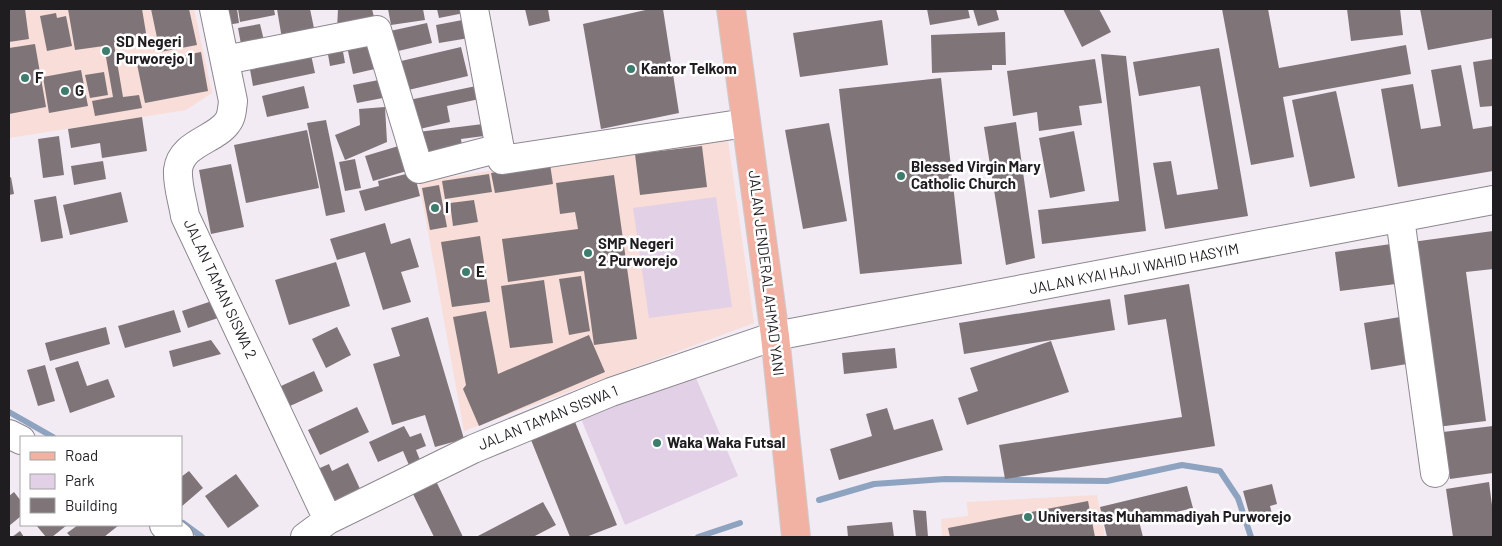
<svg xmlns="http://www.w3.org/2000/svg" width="1502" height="546" font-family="Barlow,sans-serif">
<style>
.education{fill:#f8ddd8}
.green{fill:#e2d0e7}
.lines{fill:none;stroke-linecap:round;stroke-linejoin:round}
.stream{stroke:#8da3c0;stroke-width:6}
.building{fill:#7f7578}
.minor-casing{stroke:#8d878f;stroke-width:30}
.major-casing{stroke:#cecdce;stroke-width:30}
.minor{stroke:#fff;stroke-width:28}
.major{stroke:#f1b2a4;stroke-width:28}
.poi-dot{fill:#3c7d6d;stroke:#fff;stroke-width:2}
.labels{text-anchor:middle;stroke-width:5;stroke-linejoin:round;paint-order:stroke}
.poi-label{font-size:15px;font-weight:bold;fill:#1f1d20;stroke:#fff;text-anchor:start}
.street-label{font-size:15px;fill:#1f1d20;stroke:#fff}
</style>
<rect width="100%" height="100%" fill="#f2ebf4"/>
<path class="education" d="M9,9H194L212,93L186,110L9,138Z
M727,134L754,323L464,431L419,182Z
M1097,495L1105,537H942L941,519L968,516L967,502Z"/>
<path class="green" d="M716,197L732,307L649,318L633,208Z
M693,371L738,476L625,525L577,409Z"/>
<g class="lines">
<path class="stream" d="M9,412L53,437
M819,500L874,484L945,479L1107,481L1182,465L1220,471L1238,498L1251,537
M183,523L202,537
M698,537L740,523"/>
</g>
<path class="building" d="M9,9H25L29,39L9,42Z
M68,9H142L147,39L114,44L123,97L139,95L142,108L95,116L92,101L113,97L104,46L75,50Z
M151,9H189L197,45L160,52Z
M218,9H237L239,23L221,26Z
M238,9H274L275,15L240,22Z
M277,9H310L315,33L282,39Z
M338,9H372L375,21L337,29Z
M388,9H423L425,20L391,25Z
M437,9H469V12L439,18Z
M525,9H548L550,21L529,26Z
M650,9H663L679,113L601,129L583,24Z
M927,9H968L970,18L930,25Z
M973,9H996L999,20L978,26Z
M1063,9H1099L1111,32L1082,47Z
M1222,9H1268L1279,68L1406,45L1411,74L1283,97L1294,157L1251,165Z
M1347,9H1400L1403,35L1351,41Z
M1420,9H1493V38L1428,50Z
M56,13L57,18L66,16L72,46L47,51L40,16Z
M473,18L475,37L439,43L436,25Z
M882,20L888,65L800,77L793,33Z
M427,23L432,43L394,52L390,31Z
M260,24L266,49L243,55L238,28Z
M1005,32L1006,65H992V70L932,73L931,35Z
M372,36L379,68L353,74L346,42Z
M341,40L345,63L330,66L326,43Z
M35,44L46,107L9,114V48Z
M461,47L468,76L404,91L397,62Z
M1219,48L1248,216L1165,229L1153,163L1171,161L1177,195L1218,189L1200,86L1139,96L1133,62Z
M310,50L315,73L253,86L249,64Z
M201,52L208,91L145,103L137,64Z
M1101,54L1126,56L1146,231L1042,244L1038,210L1119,201Z
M1095,59L1102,103L1079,106L1082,125L1039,131L1037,112L1013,116L1007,71Z
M1493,59V106L1480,107L1473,62Z
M1461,65L1473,129L1493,126V171L1398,187L1381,89L1413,84L1421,129L1441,126L1431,70Z
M81,70L88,106L49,113L43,77Z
M104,72L108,95L90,98L85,75Z
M389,78L393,96L357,103L353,85Z
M941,78L962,264L860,274L839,89Z
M481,85L484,98L447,106L450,122L411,131L404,101Z
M304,86L309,108L267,117L262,96Z
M1336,91L1355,178L1310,187L1292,100Z
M385,107L387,142L345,160L335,135L360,125L359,109Z
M142,117L147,151L102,158L100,143L71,148L68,129Z
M326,120L345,212L326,216L307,123Z
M1016,122L1035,258L1006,265L984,127Z
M829,123L847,221L803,229L785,130Z
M483,124L484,136L461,139L463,154L422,160L418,132Z
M307,130L319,188L246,203L234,145Z
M1074,131L1085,191L1050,198L1039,138Z
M59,136L64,175L43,178L38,139Z
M402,145L410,170L373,181L365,156Z
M702,146L707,187L640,195L635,154Z
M355,159L361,188L345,191L339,162Z
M103,161L106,179L74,185L71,166Z
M231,164L244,227L211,234L199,170Z
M550,164L553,184L495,193L491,173Z
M414,172L420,196L365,211L359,191L379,186L378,181Z
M489,174L492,192L445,199L442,181Z
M614,175L637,339L594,345L584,271L508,282L502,239L578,229L575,212L560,214L556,183Z
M11,177L14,194L9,195V178Z
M439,185L447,227L430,230L422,188Z
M121,192L128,222L70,235L63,205Z
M56,196L63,238L41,242L34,200Z
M474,200L478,222L453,226L450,203Z
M385,223L391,244L410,238L419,267L401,272L411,302L383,310L365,252L337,260L330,239Z
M1493,231V269L1466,272L1486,421L1437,427L1412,242Z
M480,236L490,302L452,307L441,242Z
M1391,244L1396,284L1340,291L1335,252Z
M336,262L350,306L289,325L275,280Z
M581,276L590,331L569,335L559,279Z
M544,280L553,343L510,348L501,286Z
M1189,284L1215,446L1005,479L999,445L1182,417L1166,319L1128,325L1124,295Z
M1110,299L1115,330L964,354L959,323Z
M212,301L218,318L188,328L182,311Z
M174,310L181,332L125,348L118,326Z
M486,311L498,374L589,335L605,372L479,426L463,389L466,385L453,317Z
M428,317L464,439L435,447L425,415L392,425L373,364L400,356L391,328Z
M1400,317L1407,364L1371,370L1364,323Z
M106,327L110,344L50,361L45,343Z
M337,327L351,355L326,368L312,339Z
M211,340L221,354L173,367L169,351Z
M1051,341L1069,392L967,425L958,398L978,391L970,368Z
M895,348L897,368L844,374L842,353Z
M78,361L87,386L108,379L115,397L70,413L55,368Z
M45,365L55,401L38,406L27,370Z
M314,371L323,391L290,406L281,386Z
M357,407L369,432L320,455L308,430Z
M887,408L894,430L933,419L943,450L839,480L830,449L872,436L866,414Z
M573,417L617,525L586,537H570L529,435Z
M404,426L410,437L421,433L426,446L416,450L422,465L411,470L403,451L378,462L369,442Z
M1493,426V473L1450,479L1443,432Z
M348,463L361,491L328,506L313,471L329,464L332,471Z
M189,471L203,488L181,507V477Z
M236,474L259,506L228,528L205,496Z
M436,481L463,537H434L412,492Z
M1489,482L1493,513V537H1453L1446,489Z
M1272,484L1277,504L1270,506L1272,514L1251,520L1243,491Z
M1187,486L1193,508L1139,521L1143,537H1107L1100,507Z
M14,492L21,501V516L9,526V496Z
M1088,501L1095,537H950L948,528Z
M543,502L556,525L533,537H476Z
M913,510L926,511L928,537H916Z
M892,522L894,537H848L847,526Z
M36,525H67L52,537H46Z
M78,525H119L104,537H71L67,533Z
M20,531L24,537H12Z"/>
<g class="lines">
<g class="minor-casing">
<path id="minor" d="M214,9L233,101C232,109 232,117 227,123C215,140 181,143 178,170C177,185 183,202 185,216L328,520
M474,9L502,160L746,123
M225,60L377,30L419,169L500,148
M1400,218L1435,473
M9,434L21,440
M164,525L179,537
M305,537L328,520L473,449L611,392L775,336L1493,200"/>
</g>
<g class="major-casing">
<path id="major" d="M731,9L775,336L796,537"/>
</g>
<use href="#minor" class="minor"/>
<use href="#major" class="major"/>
</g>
<g class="poi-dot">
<circle cx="106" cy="51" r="5"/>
<circle cx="631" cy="69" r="5"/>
<circle cx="25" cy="78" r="5"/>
<circle cx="65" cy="91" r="5"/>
<circle cx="901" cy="176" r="5"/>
<circle cx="435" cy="208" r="5"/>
<circle cx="588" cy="253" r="5"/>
<circle cx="466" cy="272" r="5"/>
<circle cx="657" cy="443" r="5"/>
<circle cx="1028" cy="517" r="5"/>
</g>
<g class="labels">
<g class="poi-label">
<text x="116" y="47">SD Negeri<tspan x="116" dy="17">Purworejo 1</tspan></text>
<text x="641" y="74">Kantor Telkom</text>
<text x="35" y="83">F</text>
<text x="75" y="96">G</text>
<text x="911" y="172">Blessed Virgin Mary<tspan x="911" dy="17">Catholic Church</tspan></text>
<text x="445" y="213">I</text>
<text x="598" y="249">SMP Negeri<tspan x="598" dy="17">2 Purworejo</tspan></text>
<text x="476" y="277">E</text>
<text x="667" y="448">Waka Waka Futsal</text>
<text x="1038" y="522">Universitas Muhammadiyah Purworejo</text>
</g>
<g class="street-label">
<text transform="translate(1134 269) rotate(-11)" y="5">JALAN KYAI HAJI WAHID HASYIM</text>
<text transform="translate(766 273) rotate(83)" y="5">JALAN JENDERAL AHMAD YANI</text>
<text transform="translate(220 289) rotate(65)" y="5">JALAN TAMAN SISWA 2</text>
<text transform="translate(548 418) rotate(-22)" y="5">JALAN TAMAN SISWA 1</text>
</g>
</g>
<rect width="1502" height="546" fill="none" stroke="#1f1d20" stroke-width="20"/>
<rect x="20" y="436" width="162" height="90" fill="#ffffff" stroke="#a5a5a6"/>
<rect x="30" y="452" width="25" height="8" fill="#f1b2a4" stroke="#a5a5a6"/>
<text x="65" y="461" font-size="15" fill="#1f1d20">Road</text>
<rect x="30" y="474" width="25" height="15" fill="#e2d0e7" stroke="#a5a5a6"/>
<text x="65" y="486" font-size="15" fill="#1f1d20">Park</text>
<rect x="30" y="498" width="25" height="15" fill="#7f7578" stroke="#a5a5a6"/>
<text x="65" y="511" font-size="15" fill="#1f1d20">Building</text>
</svg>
